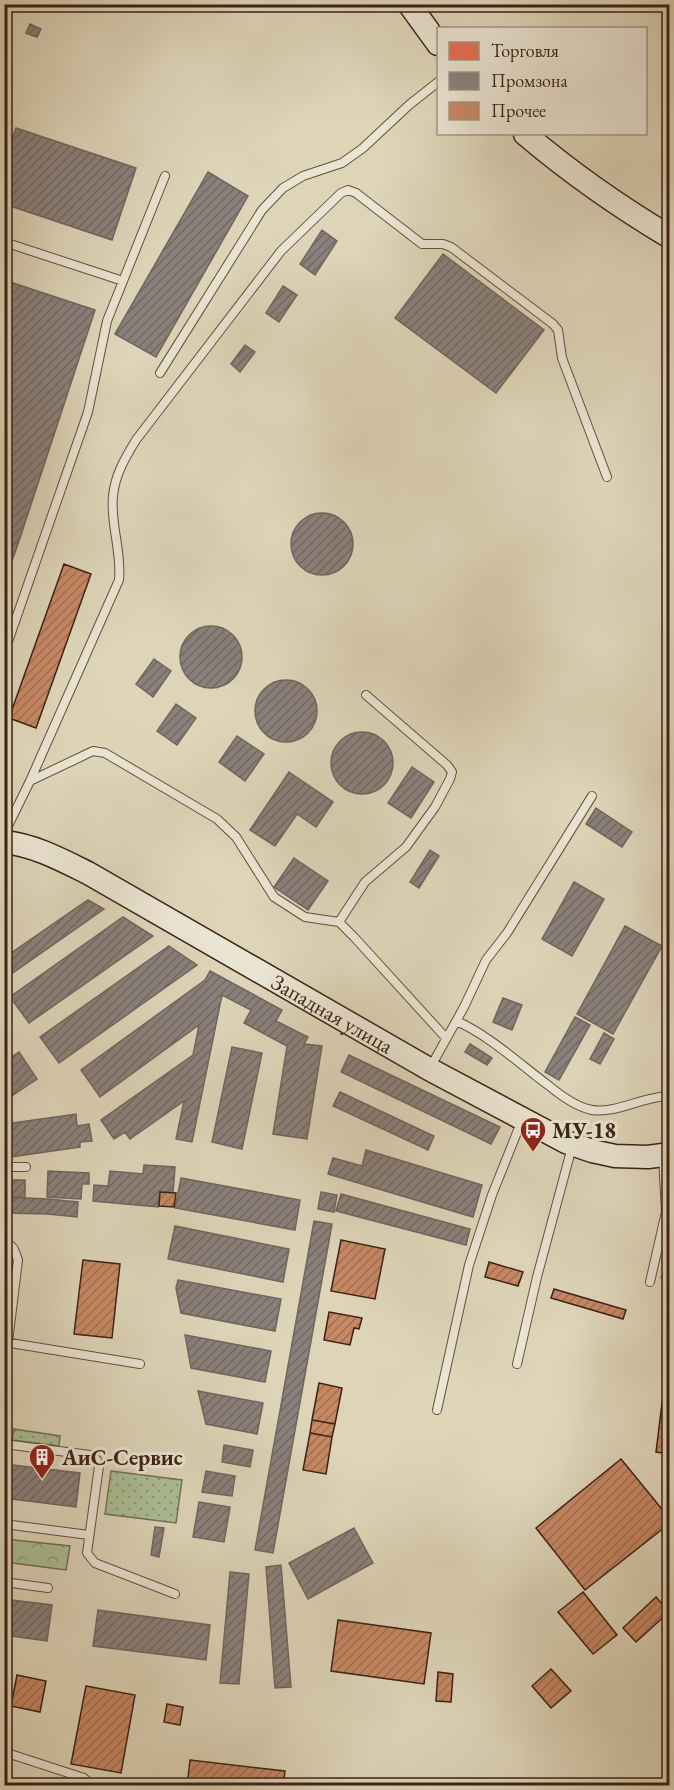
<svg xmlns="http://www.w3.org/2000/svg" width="674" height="1790" font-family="'EB Garamond',serif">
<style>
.grass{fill:url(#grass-dots);stroke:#747054;stroke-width:1.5}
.forest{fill:url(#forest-crowns);stroke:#747054;stroke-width:1.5}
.shops{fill:url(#shops-hatch);stroke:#b4583f;stroke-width:1.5}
.industry{fill:url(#industry-hatch);stroke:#73645d;stroke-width:1.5}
.building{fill:url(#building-hatch);stroke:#3c2114;stroke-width:1.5}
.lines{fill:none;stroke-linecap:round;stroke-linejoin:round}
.lane-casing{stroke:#644e3d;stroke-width:10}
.secondary-casing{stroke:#3c2114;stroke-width:25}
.lane{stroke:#eae4d2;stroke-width:8}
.secondary{stroke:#eae4d2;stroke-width:22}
.labels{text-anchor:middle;stroke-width:6;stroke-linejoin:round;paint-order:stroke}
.street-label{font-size:22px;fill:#3c2114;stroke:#eae4d2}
.poi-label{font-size:22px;font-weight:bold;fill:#3c2114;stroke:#eae4d2;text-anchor:start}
</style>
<defs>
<pattern id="grass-dots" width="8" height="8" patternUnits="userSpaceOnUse" patternTransform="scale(1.5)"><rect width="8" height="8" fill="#abbe94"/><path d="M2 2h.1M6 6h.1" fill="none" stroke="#8c9a78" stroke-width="1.8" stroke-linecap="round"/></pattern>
<pattern id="forest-crowns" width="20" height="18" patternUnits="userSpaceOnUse" patternTransform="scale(1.5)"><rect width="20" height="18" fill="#abbe94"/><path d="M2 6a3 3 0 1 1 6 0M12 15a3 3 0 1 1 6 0" fill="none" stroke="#8c9a78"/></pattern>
<pattern id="shops-hatch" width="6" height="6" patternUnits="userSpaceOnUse" patternTransform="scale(1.5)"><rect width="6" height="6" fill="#e76f51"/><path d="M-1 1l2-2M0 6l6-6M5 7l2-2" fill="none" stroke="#bc5b42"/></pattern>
<pattern id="industry-hatch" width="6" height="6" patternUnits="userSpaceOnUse" patternTransform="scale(1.5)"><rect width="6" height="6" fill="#8a817c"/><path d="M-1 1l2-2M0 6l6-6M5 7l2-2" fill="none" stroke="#726964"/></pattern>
<pattern id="building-hatch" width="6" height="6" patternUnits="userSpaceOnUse" patternTransform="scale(1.5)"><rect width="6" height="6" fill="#c78864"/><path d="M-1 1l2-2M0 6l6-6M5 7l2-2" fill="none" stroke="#a36f51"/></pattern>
</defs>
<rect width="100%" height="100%" fill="#ded5b9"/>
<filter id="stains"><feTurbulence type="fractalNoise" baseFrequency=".00333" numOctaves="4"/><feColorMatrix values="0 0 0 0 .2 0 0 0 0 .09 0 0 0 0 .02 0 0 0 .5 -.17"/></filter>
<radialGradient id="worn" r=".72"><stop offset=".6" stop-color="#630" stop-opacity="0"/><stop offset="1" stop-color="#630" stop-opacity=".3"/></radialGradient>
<path class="grass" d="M14,1429L60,1436L59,1446L12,1440Z
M111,1471L182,1480L176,1523L105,1514Z"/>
<path class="forest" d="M5,1539L70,1546L66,1570L5,1562Z"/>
<path class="shops" d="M670,1254V1281L661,1278Z"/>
<path class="industry" d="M30,24L41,29L37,37L26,33Z
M16,128L136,168L112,240L4,204V161Z
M208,172L248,196L156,357L115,334Z
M322,230L337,241L315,275L300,264Z
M443,254L544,330L496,393L395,318Z
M4,280L95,310L18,544L4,540Z
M283,286L297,295L279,322L266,313Z
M245,345L255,352L240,372L231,364Z
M291 544a31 31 0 1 1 62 0a31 31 0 1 1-62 0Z
M4,540L18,544L4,583Z
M180 657a31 31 0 1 1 62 0a31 31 0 1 1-62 0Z
M154,659L171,671L153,697L136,684Z
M255 711a31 31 0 1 1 62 0a31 31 0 1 1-62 0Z
M176,704L196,718L177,745L157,731Z
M331 763a31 31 0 1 1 62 0a31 31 0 1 1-62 0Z
M237,736L264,754L245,781L219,762Z
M412,767L434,782L411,818L388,803Z
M289,772L333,802L316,827L297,814L275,846L250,830Z
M596,808L632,832L622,847L586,824Z
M430,850L439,856L419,888L410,882Z
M294,858L328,881L308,910L274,887Z
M574,882L604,899L572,956L542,939Z
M88,900L104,909L4,979V958Z
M123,917L153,936L29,1023L10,997Z
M625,926L662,946L613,1034L577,1014Z
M169,946L197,965L59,1063L40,1037Z
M210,971L282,1010L276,1021L308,1037L304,1044L322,1046L307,1139L273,1134L287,1046L244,1023L251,1010L222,995L192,1142L176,1139L184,1101L130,1139L125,1132L114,1139L101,1120L193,1055L199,1025L100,1097L81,1070L205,980Z
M503,998L522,1005L512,1030L493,1022Z
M575,1017L590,1025L559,1080L545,1072Z
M604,1033L614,1039L600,1064L590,1059Z
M470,1044L492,1058L487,1065L465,1052Z
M232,1047L262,1053L242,1149L212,1142Z
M19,1052L37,1079L4,1101V1062Z
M349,1055L500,1127L491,1144L341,1072Z
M340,1092L434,1136L428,1150L333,1106Z
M76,1114L77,1126L89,1124L92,1141L80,1142V1147L11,1157L6,1124Z
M366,1150L482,1185L473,1217L328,1174L333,1158L362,1166Z
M144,1165L175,1167L173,1193L160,1192L158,1207L93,1201L94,1185L108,1186L110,1171L143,1174Z
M48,1171L89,1173V1184H82L81,1199L47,1197Z
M181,1178L300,1200L295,1230L175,1208Z
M4,1180H25V1197H4Z
M321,1192L337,1195L334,1212L318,1209Z
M341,1194L470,1229L466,1245L336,1211Z
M4,1197L48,1199L78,1202L77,1217L48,1214L4,1213Z
M314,1221L332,1224L273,1553L255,1550Z
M175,1226L289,1249L283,1282L168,1259Z
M178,1280L281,1299L275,1331L181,1313L176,1288Z
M185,1335L271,1351L265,1382L191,1368Z
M198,1391L263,1403L257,1434L206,1424Z
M224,1445L253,1450L250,1467L222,1462Z
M4,1464L80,1473L76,1507L4,1498Z
M206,1471L235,1476L232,1496L202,1492Z
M199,1502L230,1507L224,1542L193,1537Z
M155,1527L164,1528L159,1557L151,1555Z
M354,1528L373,1563L308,1599L289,1563Z
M281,1565L291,1687L275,1688L266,1567Z
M230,1572L249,1574L239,1684L220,1683Z
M4,1599L52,1605L47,1641L4,1635Z
M98,1610L210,1625L206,1660L93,1646Z"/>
<path class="building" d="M64,564L91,574L36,728L9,718Z
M160,1192L176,1193L174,1207L159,1206Z
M341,1240L385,1249L375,1299L331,1291Z
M83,1260L120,1264L112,1338L74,1334Z
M489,1262L523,1272L518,1286L485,1277Z
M554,1289L626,1310L623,1319L551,1298Z
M329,1312L362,1318L359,1329L354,1328L350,1345L324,1340Z
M670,1362V1385H666Z
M319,1383L342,1388L335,1424L312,1420Z
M664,1387L670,1388V1454L656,1452Z
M312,1420L335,1424L332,1437L310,1433Z
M310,1433L332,1437L326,1474L303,1470Z
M621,1459L670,1519V1523L585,1590L536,1528Z
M583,1592L617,1635L593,1654L558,1612Z
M656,1597L669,1612L636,1642L623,1628Z
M338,1620L431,1633L424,1684L331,1671Z
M551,1669L571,1691L551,1708L532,1686Z
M438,1672L453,1674L451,1702L436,1701Z
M17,1675L46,1681L40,1712L11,1706Z
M86,1686L135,1695L121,1773L71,1764Z
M167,1704L183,1707L180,1725L164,1722Z
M190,1760L285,1771L283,1786H187Z"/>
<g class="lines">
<g class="lane-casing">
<path id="lane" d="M4,49L6,43
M4,242L123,281
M160,373L262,210L283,188L303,176L342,163L363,148L409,105L438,82
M4,653L88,412L107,321L165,176
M366,695L447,765L452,772L450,779L435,807L406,847L365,882L339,922L354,937L446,1038
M30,781L119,580C122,551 110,524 113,496C115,475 125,458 136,440L281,251L341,193L348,190L356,193L422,244H443L451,247L553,324L558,330L562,358L607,477
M4,834L30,781L93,751L105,753L217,819L236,837L274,897L305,917L339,922
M456,1021C486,1033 521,1065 548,1085C560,1095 576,1107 592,1110C616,1114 644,1096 670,1096
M430,1068L464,1007L486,960L507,933L592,796
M4,1167H26
M4,1238L14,1249L18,1260L8,1342
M650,1282L666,1212L663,1156
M4,1342L140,1364
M517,1364L537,1277L572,1147
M437,1410L469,1265L492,1195L522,1120
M4,1444L90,1455L97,1460L99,1466L87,1553L95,1563L175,1594
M4,1524L89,1535
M4,1582L48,1588
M4,1752L84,1778L92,1786"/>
</g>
<g class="secondary-casing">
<g id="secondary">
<path d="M409,4L438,44"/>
<path d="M525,134C571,173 618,206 670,237"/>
<path id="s1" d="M4,842C34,845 62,860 88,873L429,1069L566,1142L592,1151L615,1156L648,1157L670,1154"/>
</g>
</g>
<use href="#lane" class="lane"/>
<use href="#secondary" class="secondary"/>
</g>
<defs>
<g id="bus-pin" transform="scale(1.35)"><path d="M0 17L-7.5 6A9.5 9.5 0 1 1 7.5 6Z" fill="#8f2418" stroke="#eae4d2"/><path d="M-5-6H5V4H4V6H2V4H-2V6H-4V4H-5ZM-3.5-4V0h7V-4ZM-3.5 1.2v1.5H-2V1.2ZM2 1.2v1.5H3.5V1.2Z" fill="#fff"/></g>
<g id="building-pin" transform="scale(1.35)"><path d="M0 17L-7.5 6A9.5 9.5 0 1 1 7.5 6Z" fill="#8f2418" stroke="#eae4d2"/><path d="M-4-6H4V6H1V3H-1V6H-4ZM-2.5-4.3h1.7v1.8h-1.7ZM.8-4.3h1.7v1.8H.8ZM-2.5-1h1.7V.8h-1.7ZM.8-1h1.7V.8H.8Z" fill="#fff"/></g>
</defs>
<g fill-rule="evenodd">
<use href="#bus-pin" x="533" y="1130"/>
<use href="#building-pin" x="42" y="1457"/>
</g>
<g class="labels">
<g class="street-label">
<text dy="8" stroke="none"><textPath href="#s1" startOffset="372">Западная улица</textPath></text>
</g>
<g class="poi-label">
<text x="552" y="1138">МУ-18</text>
<text x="62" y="1465">АиС-Сервис</text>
</g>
</g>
<rect width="674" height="1790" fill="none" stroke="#ded5b9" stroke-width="24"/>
<rect x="6" y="6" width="662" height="1778" fill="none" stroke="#3c2114" stroke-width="3"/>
<rect x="12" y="12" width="650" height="1766" fill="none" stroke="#3c2114" stroke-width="1.5"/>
<rect x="437" y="27" width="210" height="108" fill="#eae4d2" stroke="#a49686" stroke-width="1.5"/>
<rect x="449" y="42" width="30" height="18" fill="#e76f51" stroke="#a49686" stroke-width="1.5"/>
<text x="491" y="57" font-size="18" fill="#3c2114">Торговля</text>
<rect x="449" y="72" width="30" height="18" fill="#8a817c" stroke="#a49686" stroke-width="1.5"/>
<text x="491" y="87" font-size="18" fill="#3c2114">Промзона</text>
<rect x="449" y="102" width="30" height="18" fill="#c78864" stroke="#a49686" stroke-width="1.5"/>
<text x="491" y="117" font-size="18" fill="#3c2114">Прочее</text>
<rect width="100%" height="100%" filter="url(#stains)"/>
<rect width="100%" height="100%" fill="url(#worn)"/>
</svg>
